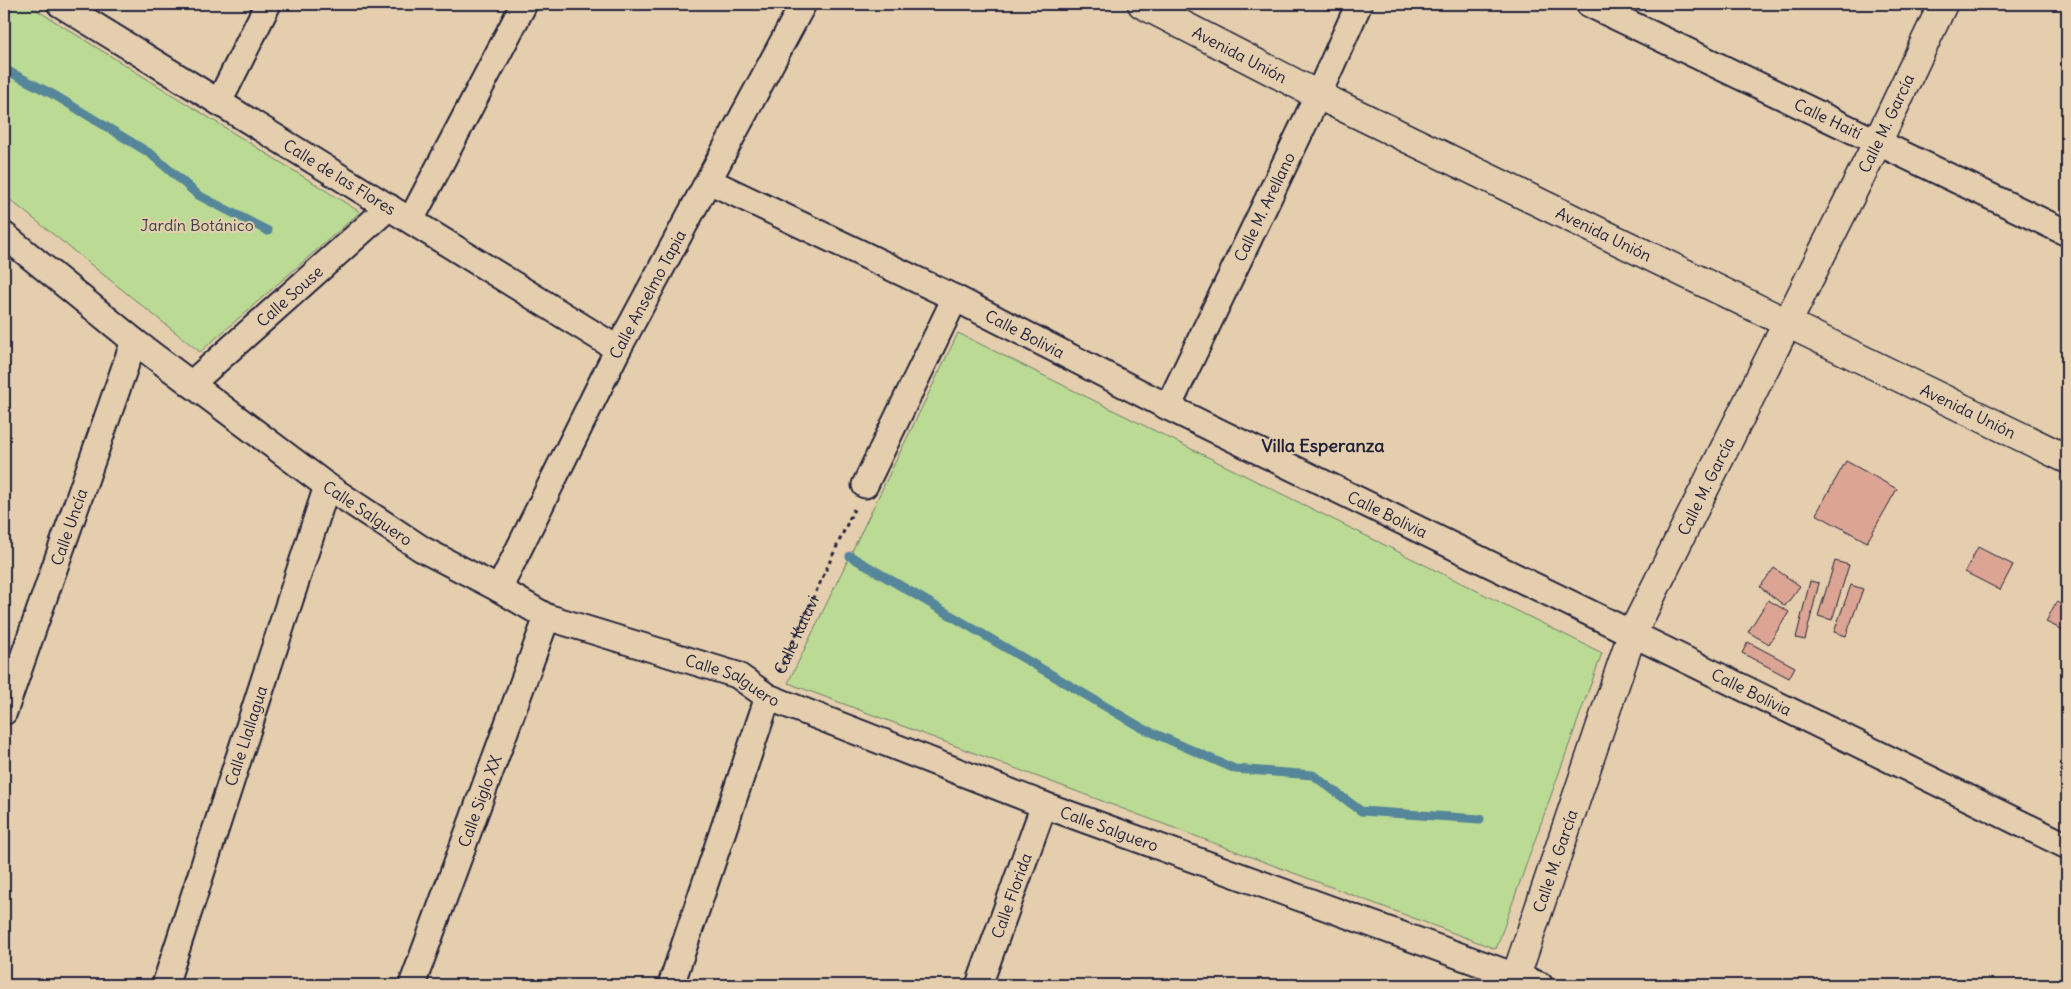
<svg xmlns="http://www.w3.org/2000/svg" width="2071" height="989" font-family="Delius,sans-serif">
<style>
.green{fill:#bbda93;stroke:#6e7e67}
.lines{fill:none;stroke-linecap:round;stroke-linejoin:round}
.stream{stroke:#57869a;stroke-width:9}
.building{fill:#dba493;stroke:#22223b}
.minor-casing{stroke:#22223b;stroke-width:29}
.tertiary-casing{stroke:#22223b;stroke-width:31}
.path{stroke:#22223b;stroke-width:3;stroke-dasharray:4 4;stroke-linecap:butt}
.minor{stroke:#e4ceae;stroke-width:25}
.tertiary{stroke:#e4ceae;stroke-width:28}
.labels{text-anchor:middle;stroke-width:4;stroke-linejoin:round;paint-order:stroke}
.street-label{font-size:16px;fill:#22223b;stroke:#e4ceae}
.park-label{font-size:16px;fill:#393e48;stroke:#e4ceae}
.neighbourhood-label{font-size:18px;font-weight:bold;fill:#22223b;stroke:#e4ceae}
</style>
<rect width="100%" height="100%" fill="#e4ceae"/>
<filter id="ink" filterUnits="userSpaceOnUse"><feTurbulence type="fractalNoise" baseFrequency=".02" numOctaves="2"/><feDisplacementMap in="SourceGraphic" scale="10" xChannelSelector="R" yChannelSelector="G"/><feConvolveMatrix kernelMatrix="1 2 1 2 8 2 1 2 1" color-interpolation-filters="sRGB"/></filter>
<g filter="url(#ink)">
<path class="green" d="M4,4H27L360,212L200,352L4,195Z
M958,333L1602,653L1496,949L788,683Z"/>
<g class="lines">
<path class="stream" d="M4,69L56,96L151,154L198,195L268,231
M850,556L1142,728L1235,769L1313,775L1361,811L1480,819"/>
</g>
<path class="building" d="M1846,461L1897,489L1867,542L1816,514Z
M1978,547L2013,565L2000,590L1965,572Z
M1835,561L1849,565L1832,620L1818,616Z
M1774,568L1800,586L1785,606L1760,587Z
M1810,581L1819,583L1805,640L1796,638Z
M1851,585L1863,589L1846,636L1834,632Z
M1768,600L1789,612L1769,644L1748,632Z
M2056,602L2067,607V632L2046,622Z
M1748,642L1795,667L1789,678L1742,653Z"/>
<g class="lines">
<g class="minor-casing">
<g id="minor">
<path id="s2" d="M60,4L618,349"/>
<path id="s3" d="M1589,4L2067,233"/>
<path d="M219,102L268,4"/>
<path id="s4" d="M709,181L955,298L1168,407L2067,846"/>
<path d="M411,220L524,4"/>
<path id="s5" d="M4,235L134,341L327,486L422,549L499,589L547,617L737,675L768,697L1044,805L1540,985"/>
<path id="s6" d="M191,384L389,207"/>
<path id="s7" d="M1168,407L1318,95L1359,4"/>
<path d="M865,485L955,298"/>
<path id="s8" d="M499,589L618,349L803,4"/>
<path id="s9" d="M4,712L134,341"/>
<path id="s10" d="M165,985L327,486"/>
<path id="s11" d="M412,985L547,617"/>
<path d="M671,985L768,697"/>
<path id="s12" d="M979,985L1044,805"/>
</g>
</g>
<g class="tertiary-casing">
<g id="tertiary">
<path id="s13" d="M1142,4L1318,95L2067,459"/>
<path id="s14" d="M1513,985L1632,634L1878,141L1943,4"/>
</g>
</g>
<path class="path" id="s1" d="M779,672L854,509"/>
<use href="#minor" class="minor"/>
<use href="#tertiary" class="tertiary"/>
</g>
</g>
<g class="labels">
<g class="street-label">
<text dy="6" stroke="none"><textPath href="#s13" startOffset="110">Avenida Unión</textPath></text>
<text dy="6" stroke="none"><textPath href="#s3" startOffset="265">Calle Haití</textPath></text>
<text dy="6" stroke="none"><textPath href="#s14" startOffset="941">Calle M. García</textPath></text>
<text dy="6" stroke="none"><textPath href="#s2" startOffset="329">Calle de las Flores</textPath></text>
<text dy="6" stroke="none"><textPath href="#s7" startOffset="222">Calle M. Arellano</textPath></text>
<text dy="6" stroke="none"><textPath href="#s13" startOffset="516">Avenida Unión</textPath></text>
<text dy="6" stroke="none"><textPath href="#s6" startOffset="132">Calle Souse</textPath></text>
<text dy="6" stroke="none"><textPath href="#s8" startOffset="330">Calle Anselmo Tapia</textPath></text>
<text dy="6" stroke="none"><textPath href="#s4" startOffset="351">Calle Bolivia</textPath></text>
<text dy="6" stroke="none"><textPath href="#s13" startOffset="921">Avenida Unión</textPath></text>
<text dy="6" stroke="none"><textPath href="#s14" startOffset="536">Calle M. García</textPath></text>
<text dy="6" stroke="none"><textPath href="#s5" startOffset="458">Calle Salguero</textPath></text>
<text dy="6" stroke="none"><textPath href="#s4" startOffset="756">Calle Bolivia</textPath></text>
<text dy="6" stroke="none"><textPath href="#s9" startOffset="196">Calle Uncía</textPath></text>
<text dy="6" stroke="none"><textPath href="#s1" startOffset="41">Calle Katavi</textPath></text>
<text dy="6" stroke="none"><textPath href="#s5" startOffset="862">Calle Salguero</textPath></text>
<text dy="6" stroke="none"><textPath href="#s4" startOffset="1161">Calle Bolivia</textPath></text>
<text dy="6" stroke="none"><textPath href="#s10" startOffset="262">Calle Llallagua</textPath></text>
<text dy="6" stroke="none"><textPath href="#s11" startOffset="196">Calle Siglo XX</textPath></text>
<text dy="6" stroke="none"><textPath href="#s5" startOffset="1268">Calle Salguero</textPath></text>
<text dy="6" stroke="none"><textPath href="#s14" startOffset="131">Calle M. García</textPath></text>
<text dy="6" stroke="none"><textPath href="#s12" startOffset="95">Calle Florida</textPath></text>
</g>
<g class="park-label">
<text x="197" y="231">Jardín Botánico</text>
</g>
<g class="neighbourhood-label">
<text x="1323" y="452">Villa Esperanza</text>
</g>
</g>
<rect width="2071" height="989" fill="none" stroke="#e4ceae" stroke-width="20"/>
<rect x="10" y="10" width="2051" height="969" fill="none" stroke="#22223b" stroke-width="2" filter="url(#ink)"/>
</svg>
